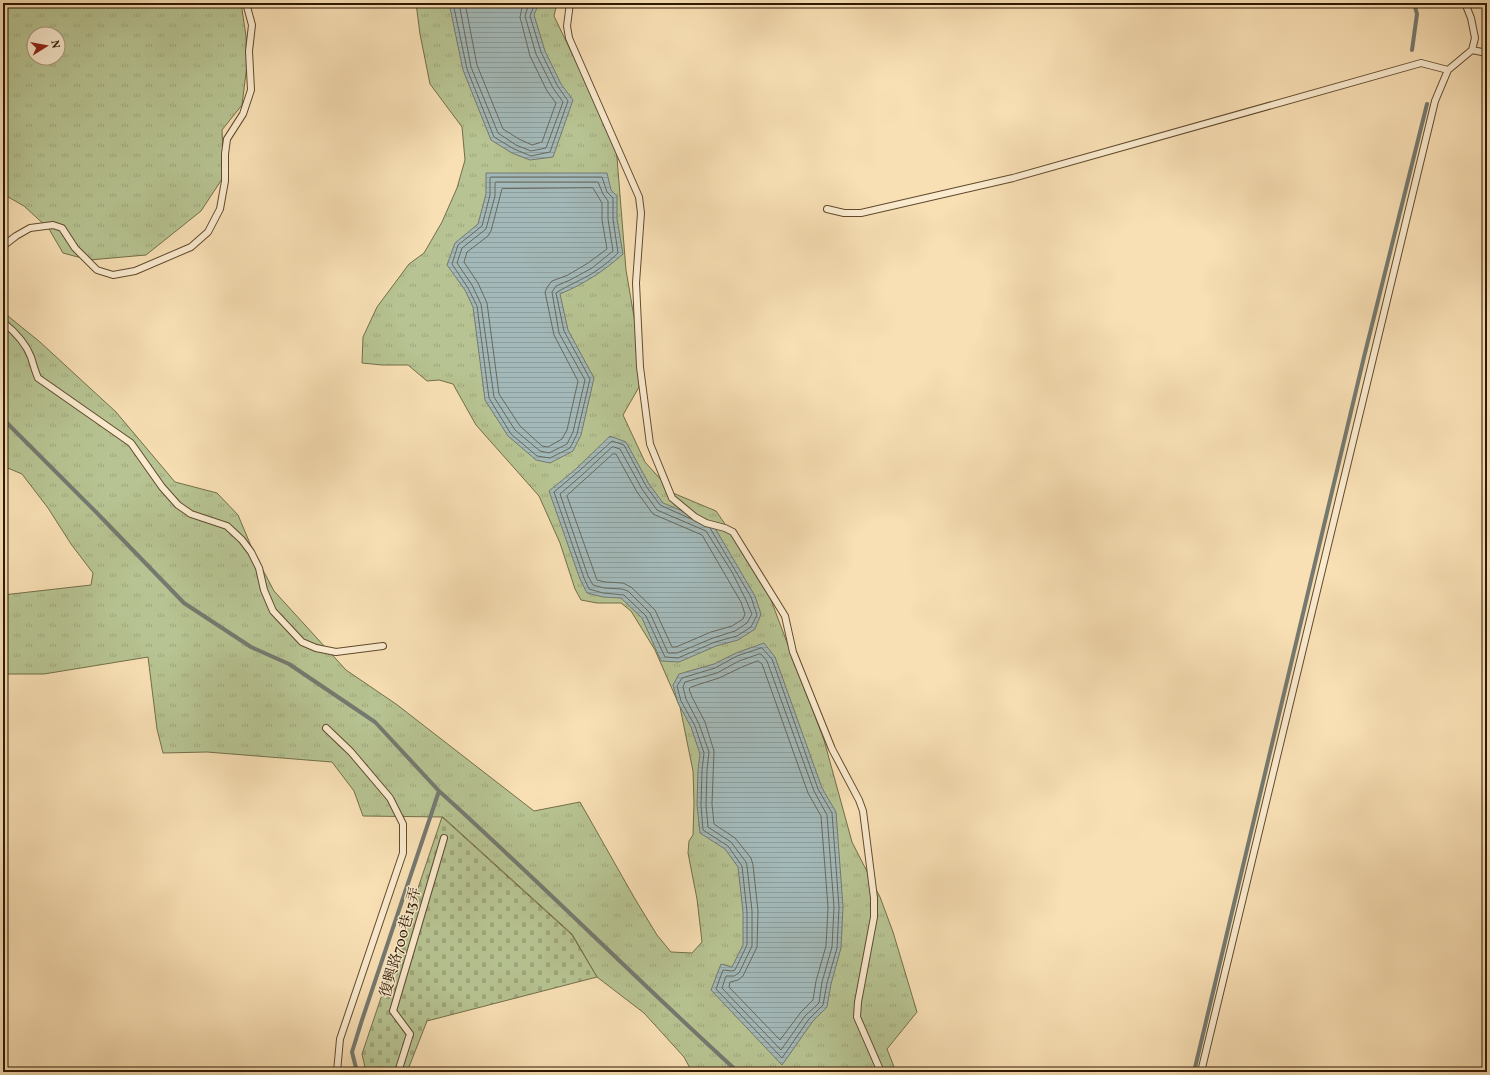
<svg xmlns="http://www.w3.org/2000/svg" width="1490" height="1075" font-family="Vollkorn,'Noto Serif TC',serif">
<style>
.grass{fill:url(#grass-tufts);stroke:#736e49;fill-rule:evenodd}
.cemetery{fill:url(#cemetery-stones);stroke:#736e49}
.water{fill:url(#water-rules);stroke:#75796f}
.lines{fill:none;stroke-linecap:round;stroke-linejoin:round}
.shore{stroke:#69695c;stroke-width:1}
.stream{stroke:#75796f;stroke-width:4}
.lane-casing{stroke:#614a2d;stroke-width:8}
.lane{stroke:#faeace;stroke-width:6}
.labels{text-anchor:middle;stroke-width:3;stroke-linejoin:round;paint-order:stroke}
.street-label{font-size:15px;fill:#2f1900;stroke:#faeace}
</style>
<defs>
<pattern id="grass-tufts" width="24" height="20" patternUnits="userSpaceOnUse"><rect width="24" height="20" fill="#b7c392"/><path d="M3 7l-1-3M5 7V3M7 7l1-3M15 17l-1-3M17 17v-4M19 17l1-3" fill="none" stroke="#9ea77c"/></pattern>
<pattern id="cemetery-stones" width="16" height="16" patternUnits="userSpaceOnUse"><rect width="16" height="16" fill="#b7c392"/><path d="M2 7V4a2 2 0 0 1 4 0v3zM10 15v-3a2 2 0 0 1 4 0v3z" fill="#9ea77c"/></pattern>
<pattern id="water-rules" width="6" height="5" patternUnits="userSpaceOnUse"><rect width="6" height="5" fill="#a3b9b9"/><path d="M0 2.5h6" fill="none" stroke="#8d9e9d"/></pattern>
</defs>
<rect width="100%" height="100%" fill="#f8dfb4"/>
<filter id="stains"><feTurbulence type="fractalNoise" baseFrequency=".005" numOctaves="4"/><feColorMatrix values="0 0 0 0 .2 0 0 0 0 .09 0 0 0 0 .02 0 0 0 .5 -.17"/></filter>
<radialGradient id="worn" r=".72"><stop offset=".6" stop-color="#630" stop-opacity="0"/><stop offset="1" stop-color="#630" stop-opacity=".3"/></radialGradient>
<path class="grass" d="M3,3H241L246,36L247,65L242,105L222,130L224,176L201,211L146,255L89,260L63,253L49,229L24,206L3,194ZM34,34H58V58H34Z
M416,3H557L554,16L616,145L626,270L641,358L639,387L623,415L645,462L673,493L716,511L763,579L824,740L852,842L880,897L893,932L917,1012L887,1049L896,1072H692L684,1057L644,1013L597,977L572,934L443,817L363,816L354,791L332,762L207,752L163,753L157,729L148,657L44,674H3V595L91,585L93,573L71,544L48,508L22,474L3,466V312L40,342L116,412L175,482L217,493L238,515L254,553L274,591L346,670L396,704L534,811L580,802L635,899L657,935L671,952L692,953L702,942L697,899L688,853L689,841L693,835L694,803L693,771L680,707L655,650L631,611L621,603H597L581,600L575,589L560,543L539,496L476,425L453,384L439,380L427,381L408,365H382L362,363L363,337L377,307L409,264L424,253L442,222L457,188L465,160L462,127L430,84L420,34Z"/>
<path class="cemetery" d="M442,817L572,935L597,977L427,1021L407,1072H366L362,1054Z"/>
<path class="water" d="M449,3H539L534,15L545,51L561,84L573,100L553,157L530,160L512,153L491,140L463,70Z
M486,173H607L611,190L617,196V219L623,254C604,271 584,284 560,294L568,330L594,378L581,435L573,451L550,463L536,460L508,436L485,400L473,307L465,290L447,265L455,243L478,224L486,194Z
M610,436L626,442L649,484L663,503L712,523L755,596L761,614L755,629L738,640L716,646L679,662L661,661L642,618L621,598L603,597L587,593L580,579L549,491L576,469Z
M764,643L775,657L822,788L836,812L843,907L841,948L831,984L827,1007L813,1021L782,1065L711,990L721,964L732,967L743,945V912L738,867L725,849L700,833L697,805L698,770L700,754L691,727L678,703L673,685L679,674L714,664L736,653Z"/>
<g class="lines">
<path class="shore" d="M453,3L467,69L494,137L514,149L531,156L550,152L568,101L557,85L541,52L530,16L535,3
M459,3L471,67L498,133L516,145L531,151L546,148L563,102L553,88L536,54L525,16L529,3
M465,3L477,65L503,129L519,139L532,145L542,142L556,103L547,91L530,56L520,17L523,3
M491,177H602L607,192L613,198V219L618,253C611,260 602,267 593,273C587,277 559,290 556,293L564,331L590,379L577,434L570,448L550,458L537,456L511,434L489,398L477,306L468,288L452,264L458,245L482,226L490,195V179Z
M496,182H598L603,194L608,201V219L613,251L592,268L570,280L556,286L552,292L559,333L585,380L573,432L567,444L549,453L540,451L515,430L494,397L481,304L472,285L457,263L462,248L486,229L495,196V184Z
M593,188L602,203V220L607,249L588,263L568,275L552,281L548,286L545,292L554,335L578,381L567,430L562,439L548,447L542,446L520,426L499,394L487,303L478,283L464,262L467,252L488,236L491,231L502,189Z
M614,447L620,449L642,489L657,510L706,531L732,572L746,600L752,614L747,623L735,631L713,638L677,653H668L650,613L628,591L622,589L604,588L593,585L588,576L560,494L582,475L612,447Z
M613,454H616L637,492L653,514L702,535L741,602L745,614L743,619L732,626L711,632L676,647H672L655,610L631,587L623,583L605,582L597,580L567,496Z
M691,519L660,505L646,486L624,445L612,441L579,471L554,492L584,578L589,589L603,593L624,595L646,616L665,657L678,658L715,642L737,636L751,627L757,615L751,597L710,528
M762,648L772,659L818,789L832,813L839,907L837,948L827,983L823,1005L809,1019L782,1058L716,989L723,970L732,971L735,970L747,945V912L742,866L728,846L703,830L701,805L702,770L704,753L695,726L681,701L677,686L682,678L715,668L737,656Z
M760,654L762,655L767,661L814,791L827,815L834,907L832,947L822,982L819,1003L805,1016L781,1050L722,988L726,976H734L739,973L752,946V911L747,866L746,862L731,842L708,827L706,805L707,770L709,752L699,724L686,699L683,687L685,682L717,673L739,661Z
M758,661L762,664L808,793L821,816L828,907L826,946L816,981L813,1000L801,1012L780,1040L729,987L730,982L738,980L743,976L757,947L758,911L753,865L751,858L735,838L714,824L712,804L714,751L705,722L692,697L689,689L691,687L719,678L742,667Z"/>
<path class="stream" d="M1412,50L1417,14L1414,3
M3,419L96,512L184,603L251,647L289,664L375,722L439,791L362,1020L352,1052L357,1072
M439,791C540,882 637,980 738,1072
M1194,1072L1364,357L1427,104"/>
<g class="lane-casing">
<path id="lane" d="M570,3L567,26L569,38L639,197L641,213L636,283L640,367L650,444L672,498L695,517L706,523L725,528L733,532L785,616L793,652L832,749L859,800L863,811L874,898V917L858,1002L857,1017L881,1072
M1472,50L1487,53
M827,209L844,213H861L1013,178L1421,63L1448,70
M3,246L16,236L30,228L53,225L62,228L75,248L97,270L113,275L135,271L191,247L208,232L220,209L225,181V154L227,139L243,114L251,90L249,51L252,25L246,3
M3,322C14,331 26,344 31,357C33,364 35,371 38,378L131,443L162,487L178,505L191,514L227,526L242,540L251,552L259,568L264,590L273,611L302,642L316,648L336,652L383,646
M326,728L351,752L390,798L403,824V853L340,1039L337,1072
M398,1072L410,1034L393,1011L444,838
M1201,1072L1435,101L1448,70L1472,50L1475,38L1471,18L1465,3"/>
</g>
<use href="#lane" class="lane"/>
</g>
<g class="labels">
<g class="street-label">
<text transform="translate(400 942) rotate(-74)" y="5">復興路700巷13弄</text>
</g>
</g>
<rect width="1490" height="1075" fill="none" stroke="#f8dfb4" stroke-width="16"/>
<rect x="4" y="4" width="1482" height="1067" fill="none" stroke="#2f1900" stroke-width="2"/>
<rect x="8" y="8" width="1474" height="1059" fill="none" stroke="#2f1900"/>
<g transform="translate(46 46) rotate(79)"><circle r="19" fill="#faeace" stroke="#a9967c"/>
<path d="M0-3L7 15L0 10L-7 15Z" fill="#8f2418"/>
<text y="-6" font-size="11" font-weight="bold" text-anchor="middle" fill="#2f1900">N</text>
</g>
<rect width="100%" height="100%" filter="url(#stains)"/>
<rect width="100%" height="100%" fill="url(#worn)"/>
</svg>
